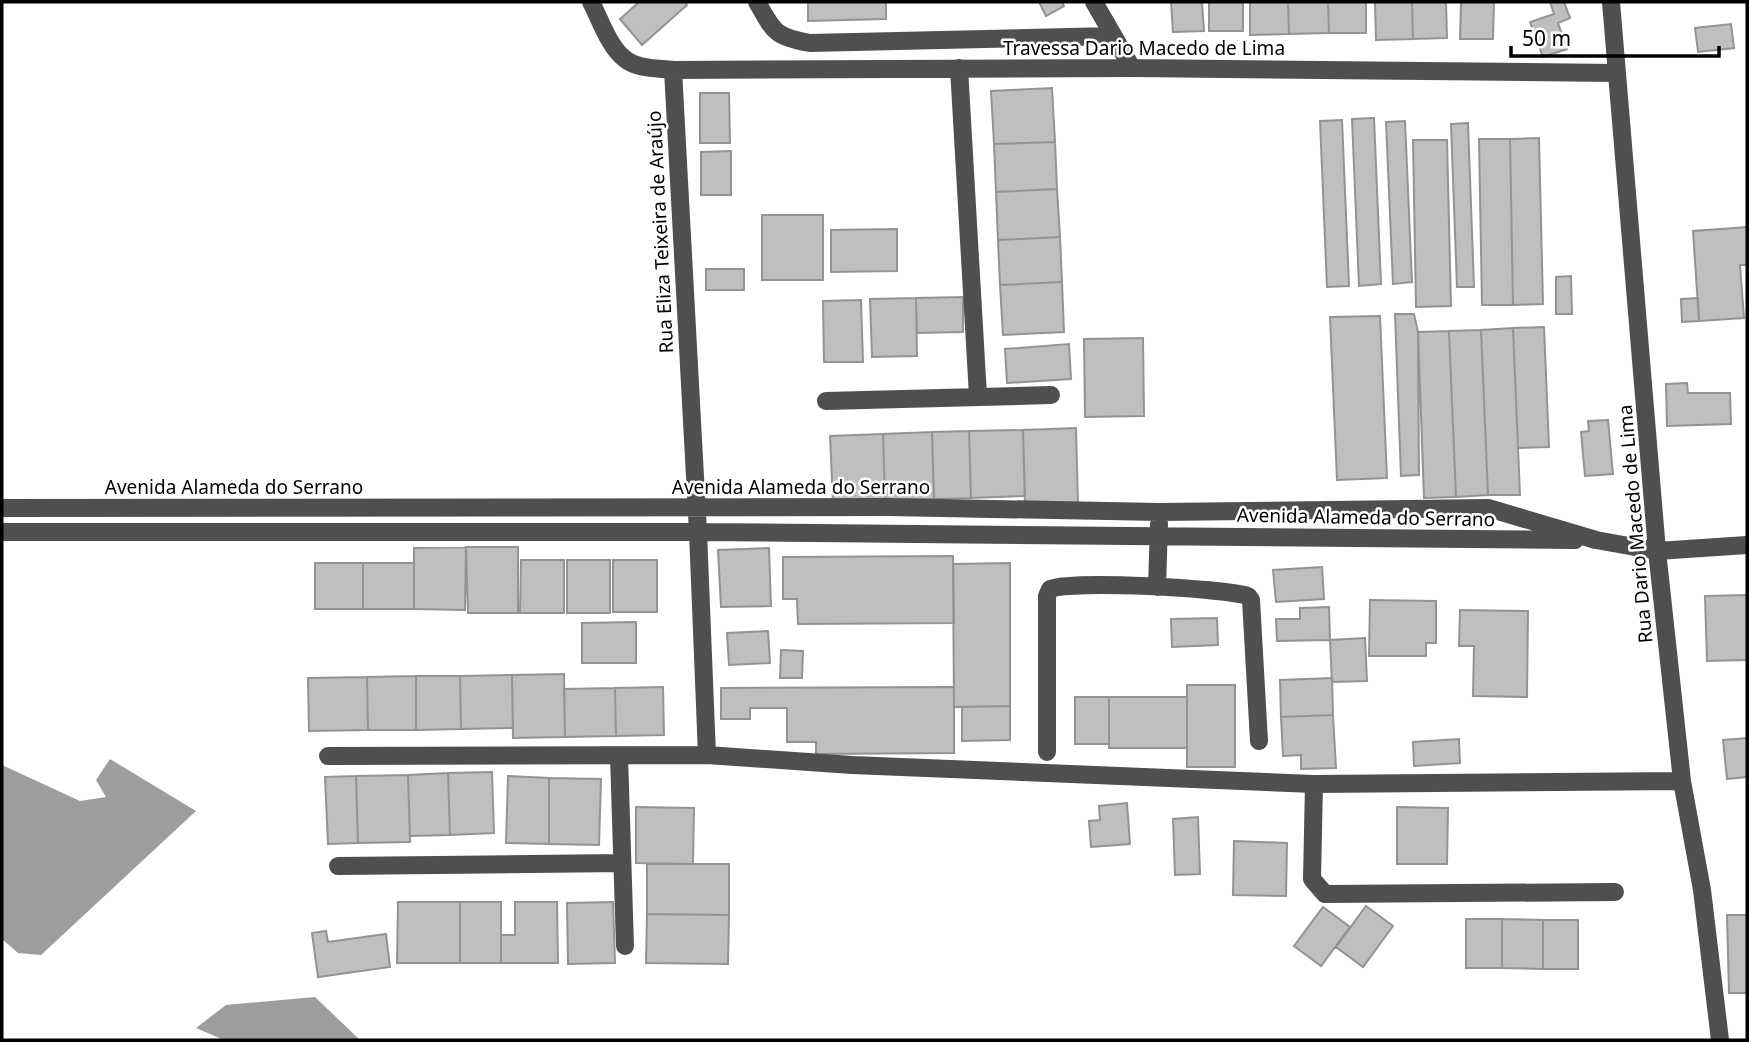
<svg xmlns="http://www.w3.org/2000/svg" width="1749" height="1042" font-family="'Noto Sans',sans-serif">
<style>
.water{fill:#9d9d9d}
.building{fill:#bfbfbf;stroke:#939393;stroke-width:2}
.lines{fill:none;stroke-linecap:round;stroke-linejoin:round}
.minor{stroke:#4f4f4f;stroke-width:18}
.labels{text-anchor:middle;stroke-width:5;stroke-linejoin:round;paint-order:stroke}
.street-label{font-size:19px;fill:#000;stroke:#fff}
</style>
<rect width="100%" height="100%" fill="#fff"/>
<path class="water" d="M110,759L196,811L41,955L18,953L2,939V765L80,801L106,797L96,780Z
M315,997L360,1040H224L196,1028L226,1005Z"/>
<path class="building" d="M639,2H684L687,5L642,45L620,19Z
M808,2H886V19L808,21Z
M1039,2H1062L1064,6L1046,16Z
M1171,2H1202L1204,31L1173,32Z
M1209,2H1243V31H1209Z
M1250,2H1288L1289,34L1250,35Z
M1288,2H1328L1329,33L1289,34Z
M1328,2H1366V33H1329Z
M1375,2H1412L1413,39L1376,40Z
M1412,2H1446L1447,38L1413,39Z
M1461,2H1494L1493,39H1460Z
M1550,2H1564L1570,18L1558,23L1567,49L1543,57L1530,22L1554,14Z
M1731,24L1734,48L1698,52L1695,28Z
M1052,88L1055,142L994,144L991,91Z
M700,93H729L730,143H700Z
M1374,118L1381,284L1359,286L1352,119Z
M1342,120L1349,286L1327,287L1320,121Z
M1405,121L1412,282L1393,284L1386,122Z
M1468,123L1474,287H1457L1451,124Z
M1539,138L1543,304L1513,305L1510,139Z
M1479,139H1510L1513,305H1482Z
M1413,140H1447L1451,306L1416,307Z
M1055,142L1057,189L996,192L994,144Z
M731,151V195H701V152Z
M1057,189L1060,237L998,240L996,192Z
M762,215H823V280H762Z
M1747,227V265H1740L1744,318L1699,321L1693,231Z
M897,229V271L831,272V230Z
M1060,237L1062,282L1000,285L998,240Z
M706,269H744V290H706Z
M1571,276L1572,314H1556V277Z
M1062,282L1064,332L1003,335L1000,285Z
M963,297V332L917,333L916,298Z
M916,298L917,356L872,357L870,299Z
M1698,298L1699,321L1682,322L1681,299Z
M861,300L863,362H824L823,301Z
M1395,314H1414L1418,332L1419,475L1401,476Z
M1380,316L1387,478L1337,480L1330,317Z
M1544,327L1549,447L1518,448L1513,328Z
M1513,328L1520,495H1488L1481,330Z
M1481,330L1488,495L1456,497L1449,331Z
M1449,331L1456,497L1424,498L1418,332Z
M1143,338L1144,416L1085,417L1084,339Z
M1069,344L1071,379L1007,383L1005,349Z
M1687,383L1688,393H1730L1731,424L1667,426L1666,384Z
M1608,420L1613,474L1585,476L1581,432L1589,431L1588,421Z
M1076,428L1078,504L1025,506L1023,430Z
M1023,430L1025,496L971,498L969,431Z
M969,431L971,498L934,499L932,432Z
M932,432L934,499L885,500L883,434Z
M883,434L885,500L833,502L830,436Z
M466,547L465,610L414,609V548Z
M466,547H518V613H468Z
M769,548L771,606L721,607L718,550Z
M953,556L954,623L798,624L797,599H783V557Z
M521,560H564V613H520Z
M567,560H610V613H567Z
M613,560H657V612H613Z
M315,563H363V609H315Z
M363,563H414V609H363Z
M1010,563V706L954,707L953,564Z
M1322,567L1324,599L1276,602L1273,570Z
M1747,595V660L1707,661L1705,596Z
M1370,600L1436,601V643H1426V656H1369Z
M1329,607L1330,640L1277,641L1276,619H1300V608Z
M1460,610L1528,611L1527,697L1473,696L1474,646H1459Z
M1217,618L1218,645L1172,647L1171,619Z
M636,622V663H582V623Z
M768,631L770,663L729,665L727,633Z
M1365,638L1367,681L1332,682L1330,640Z
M781,650L803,651L802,678H780Z
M564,674L565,737L513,738L512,675Z
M512,675L513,728L461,729L460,676Z
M416,676H460L461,729L416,730Z
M416,676V730H368L367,677Z
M367,677L368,730L309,731L308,678Z
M1332,678L1333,715L1281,717L1280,680Z
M1187,685H1235V767H1187Z
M663,687L664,735L616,736L615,688Z
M954,687V753L816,754V742H787V708H750V719H721V688Z
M615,688L616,736L565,737L564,689Z
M1075,697H1109V744H1075Z
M1109,697H1187V748H1109Z
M1010,706V740L962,741V707Z
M1333,715L1336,768L1301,769V755L1283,756L1281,717Z
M1747,738V777L1727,779L1723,740Z
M1459,739L1460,763L1414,766L1413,742Z
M492,772L494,833L450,835L448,773Z
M448,773L450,835L410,836L408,775Z
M408,775L410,842L358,843L356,776Z
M356,776L358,843L328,844L325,777Z
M508,776L549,778V844L506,843Z
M549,778L601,779L599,845L549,844Z
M1127,803L1130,844L1091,847L1089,821L1100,820L1099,806Z
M636,807L694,808L693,864L636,863Z
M1397,807L1448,808L1447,864H1397Z
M1198,817L1200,874L1175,875L1173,819Z
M1234,841L1287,843L1286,896L1233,895Z
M647,864H729V915L647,914Z
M398,902H460V963H397Z
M460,902H501V963H460Z
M515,902H557L558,963H501V935H515Z
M613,902L615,963L568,964L567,903Z
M1366,906L1393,926L1363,967L1336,947Z
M1323,907L1350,927L1321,966L1294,946Z
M647,914L729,915L728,964L646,963Z
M1727,915H1747V993H1729Z
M1466,919H1502V968H1466Z
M1502,919L1543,920V969L1502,968Z
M1543,920H1578V969H1543Z
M326,931L328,942L386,934L390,967L318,977L312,933Z"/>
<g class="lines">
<path class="minor" d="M591,2C600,19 609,47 625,59C637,69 658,68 673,70L698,532L707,755
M757,2C774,32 775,37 810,43L1112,36
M1094,2L1132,68
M1611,2L1657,551L1682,781L1702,890L1720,1040
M959,68L978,396
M673,70L1132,68L1616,73
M826,401L1051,395
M2,508L889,507L1159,512L1488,508L1596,540L1657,551L1747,545
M2,532H698L1575,540
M1157,587L1159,524
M1047,752V596L1050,589C1072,580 1222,588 1248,596L1251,600L1259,741
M328,756L707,755L852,765L1314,784L1682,781
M619,756L625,946
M1314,784L1312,879L1325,894L1615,892
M338,866L622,863"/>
</g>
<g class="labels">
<g class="street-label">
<text x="1144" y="55">Travessa Dario Macedo de Lima</text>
<text transform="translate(660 232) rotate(-93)" y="7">Rua Eliza Teixeira de Araújo</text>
<text x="234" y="494">Avenida Alameda do Serrano</text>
<text x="801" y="494">Avenida Alameda do Serrano</text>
<text transform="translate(1366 517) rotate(1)" y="7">Avenida Alameda do Serrano</text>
<text transform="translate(1635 524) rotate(-95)" y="7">Rua Dario Macedo de Lima</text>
</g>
</g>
<rect width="1749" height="1042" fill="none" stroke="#000000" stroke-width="7"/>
<path d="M1511 46v10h208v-10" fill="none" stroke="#000000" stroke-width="3.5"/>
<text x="1522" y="46" font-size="21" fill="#000000" stroke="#ffffff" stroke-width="5" paint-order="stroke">50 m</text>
</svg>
